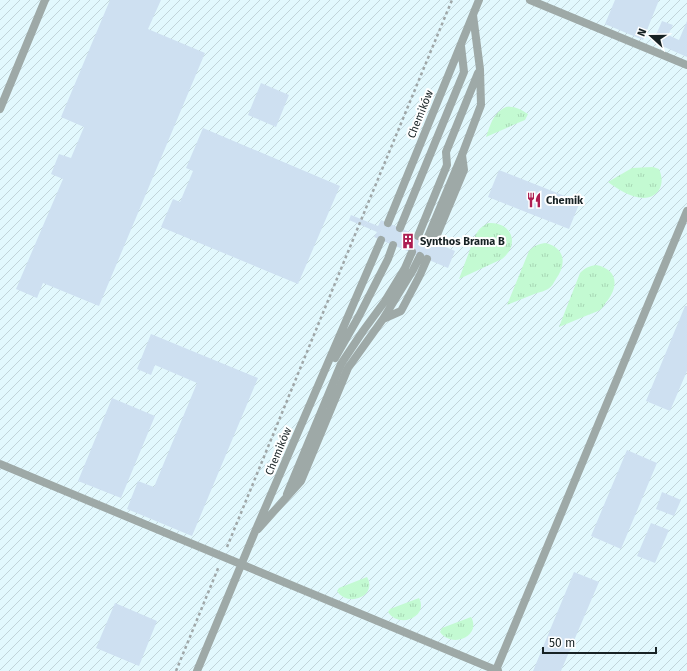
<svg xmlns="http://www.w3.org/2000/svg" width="687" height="671" font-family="'Fira Sans',sans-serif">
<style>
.industrial{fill:url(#industrial-furrows)}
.grass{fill:url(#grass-tufts)}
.building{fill:#cee0f1}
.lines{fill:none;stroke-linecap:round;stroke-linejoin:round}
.path{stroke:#9fa7a8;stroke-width:2.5;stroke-dasharray:3 3;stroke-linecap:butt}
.lane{stroke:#9ea9a7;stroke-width:8}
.labels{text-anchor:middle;stroke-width:4;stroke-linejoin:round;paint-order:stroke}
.street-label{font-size:11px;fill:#172224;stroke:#fff}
.poi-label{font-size:11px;font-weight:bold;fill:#172224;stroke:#fff;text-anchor:start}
</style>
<defs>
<pattern id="industrial-furrows" width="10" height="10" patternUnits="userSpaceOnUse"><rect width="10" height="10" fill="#e2f8fd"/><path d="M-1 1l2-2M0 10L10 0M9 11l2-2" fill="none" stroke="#c1d4d9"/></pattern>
<pattern id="grass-tufts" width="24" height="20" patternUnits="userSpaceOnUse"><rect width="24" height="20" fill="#c3fad2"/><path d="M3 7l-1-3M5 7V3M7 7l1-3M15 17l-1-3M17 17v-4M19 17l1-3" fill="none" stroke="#a7d6b4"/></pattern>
</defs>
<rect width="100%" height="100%" fill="#f7fdfe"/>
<path class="industrial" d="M0,0H687V671H0Z"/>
<path class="grass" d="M506,107C515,106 520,109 528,114L525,120L520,122L486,137C491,124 492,114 506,107Z
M653,167L659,169C662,176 663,183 659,190C646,208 620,191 608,182L632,168Z
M488,223C511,221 521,244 502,259L459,279L475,236C478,230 481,227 488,223Z
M545,243C565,247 567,264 556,279C554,282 552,287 548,289C545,291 540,292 537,293C527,297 517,301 507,305L529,251C534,246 538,244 545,243Z
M596,265C617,269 619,285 608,300C605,303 603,308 600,310C597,312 592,313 588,315C578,319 569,323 559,327L580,273C585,268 589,266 596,265Z
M367,577C378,596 348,608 337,591L339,588Z
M419,598C429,617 399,629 388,612L390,609Z
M471,617C482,636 452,649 440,632L442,628Z"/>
<path class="building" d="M110,0H161L148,29L205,53L99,306L43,283L37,298L16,289L63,179L51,174L59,154L71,158L84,127L61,117Z
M615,0H659L643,40L605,24Z
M662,21L673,25L668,35L679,40L687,21V57L653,42Z
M261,83L289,95L276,127L248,115Z
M203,128L340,186L298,284L161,227L173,199L180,202L193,171L186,168Z
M499,170L580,202L569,229L488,197Z
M351,215L378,226L381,220L455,251L448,268L374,237L377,232L349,220Z
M685,306H687V371L670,411L646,401Z
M151,334L258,378L192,536L127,509L138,481L154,487L197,383L155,365L151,375L137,369Z
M112,398L155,416L121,498L78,481Z
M627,450L657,463L621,549L591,536Z
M662,492L681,500L674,516L656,509Z
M651,523L669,530L655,563L637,556Z
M574,572L599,582L561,671H533Z
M115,603L157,621L139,666L96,648Z"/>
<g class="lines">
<path class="path" d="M227,547L359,225L452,0
M176,671L219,566"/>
<path class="lane" d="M530,0L687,65
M0,109L45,0
M388,223L479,0
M400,228L464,72L461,46
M418,236L447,165L446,152L478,73
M427,239L462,155L481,105L480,69L473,15
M434,242L464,170L462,155
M383,319L413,270L420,256
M335,358L359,316L388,259L393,245
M0,464L498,671
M287,494L341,364L363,331L385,301L405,268L412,252
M258,529L301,481L348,368L383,319L401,311L420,275L427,259
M496,670L687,211
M197,671L254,534L381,240"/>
</g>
<defs>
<g id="restaurant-bare" transform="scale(1.2)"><path d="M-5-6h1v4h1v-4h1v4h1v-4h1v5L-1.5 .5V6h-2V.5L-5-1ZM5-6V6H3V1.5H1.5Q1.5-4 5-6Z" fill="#ad1d51" stroke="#fff" stroke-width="2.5" paint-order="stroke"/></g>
<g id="building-bare" transform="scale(1.2)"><path d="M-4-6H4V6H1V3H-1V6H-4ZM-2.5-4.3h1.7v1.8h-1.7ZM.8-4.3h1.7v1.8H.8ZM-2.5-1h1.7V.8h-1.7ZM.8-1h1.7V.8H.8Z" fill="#ad1d51" stroke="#fff" stroke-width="2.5" paint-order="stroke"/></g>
</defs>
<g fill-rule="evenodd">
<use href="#restaurant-bare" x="534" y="200"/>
<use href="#building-bare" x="408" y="241"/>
</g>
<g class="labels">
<g class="street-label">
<text transform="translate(420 114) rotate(-68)" y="4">Chemików</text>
<text transform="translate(278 451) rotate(-67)" y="4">Chemików</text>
</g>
<g class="poi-label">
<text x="546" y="204">Chemik</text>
<text x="420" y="245">Synthos Brama B</text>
</g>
</g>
<g transform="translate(651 36) rotate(291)" stroke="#ffffff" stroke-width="3" paint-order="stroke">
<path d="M0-3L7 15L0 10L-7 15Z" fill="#172224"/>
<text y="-6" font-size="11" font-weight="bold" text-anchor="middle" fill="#172224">N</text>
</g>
<path d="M543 647v6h113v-6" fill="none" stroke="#172224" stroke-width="2"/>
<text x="549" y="647" font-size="12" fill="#172224" stroke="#ffffff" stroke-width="3" paint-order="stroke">50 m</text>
</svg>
